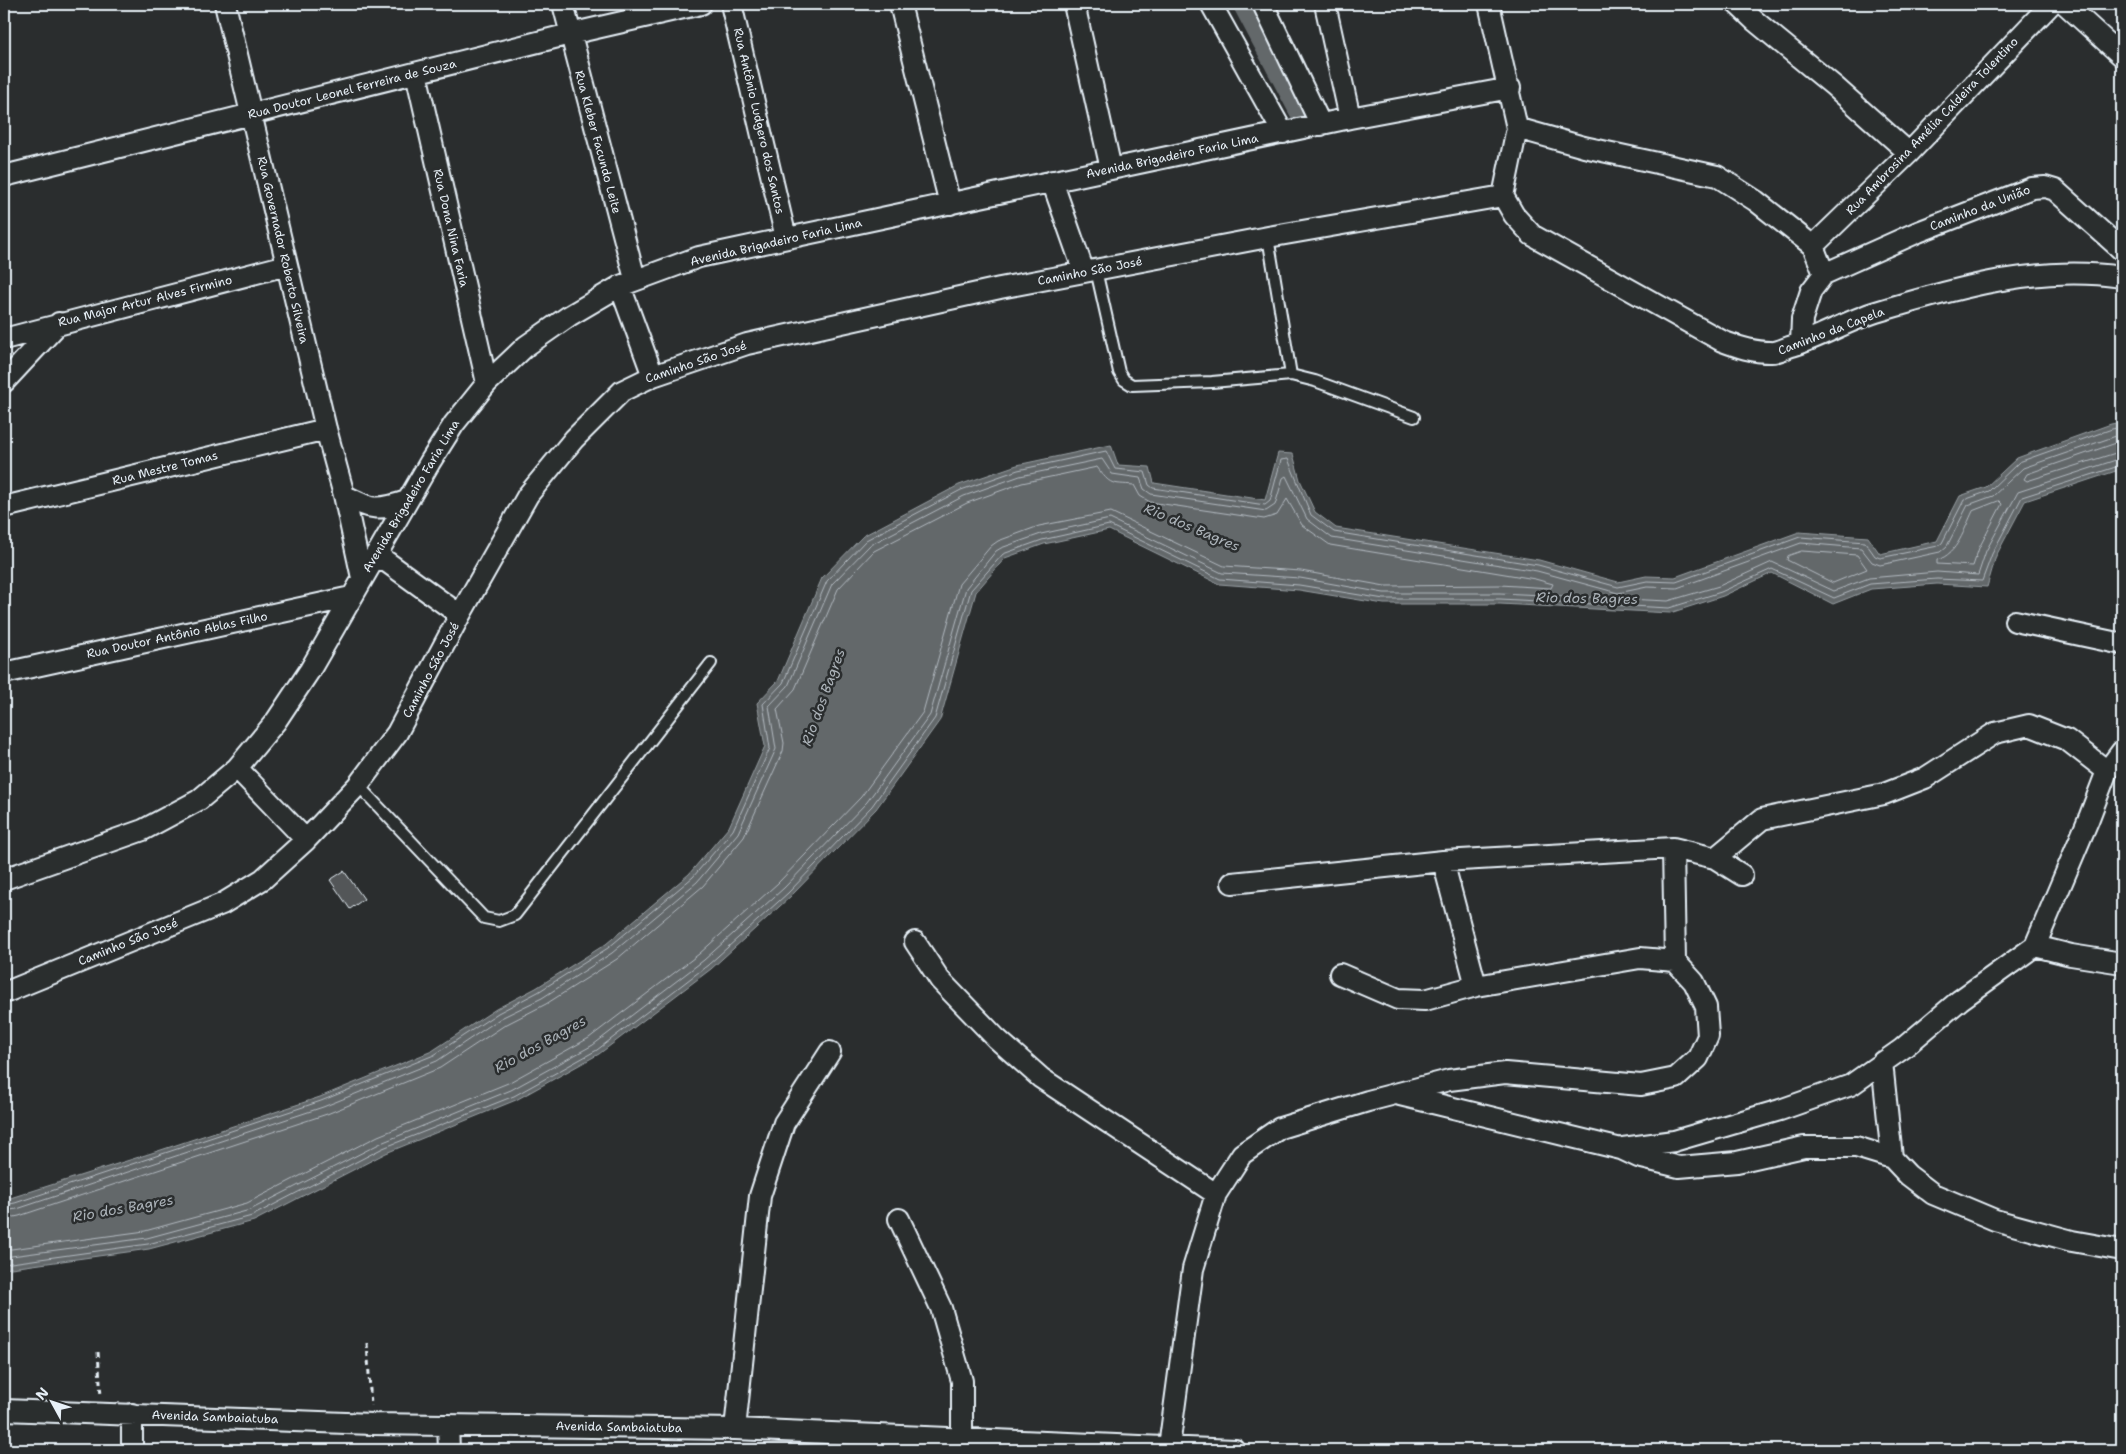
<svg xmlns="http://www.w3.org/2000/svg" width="2126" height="1454" font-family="'Shantell Sans',sans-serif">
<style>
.water{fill:#63686b;stroke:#989fa3}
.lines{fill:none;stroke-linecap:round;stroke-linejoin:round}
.shore{stroke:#b3bac0;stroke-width:1}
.canal{stroke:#63686b;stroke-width:19}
.building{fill:#535759;stroke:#e8f1f8}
.service-casing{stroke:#e8f1f8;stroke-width:14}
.minor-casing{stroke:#e8f1f8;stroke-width:24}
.path{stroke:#e8f1f8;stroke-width:3;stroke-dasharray:5 4;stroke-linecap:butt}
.service{stroke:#2a2d2e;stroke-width:10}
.minor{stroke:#2a2d2e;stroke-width:20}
.labels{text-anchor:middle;stroke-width:5;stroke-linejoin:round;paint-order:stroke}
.street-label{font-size:12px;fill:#e8f1f8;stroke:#2a2d2e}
.water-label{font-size:14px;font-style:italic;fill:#acb3b9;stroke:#2a2d2e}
</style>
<rect width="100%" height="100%" fill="#2a2d2e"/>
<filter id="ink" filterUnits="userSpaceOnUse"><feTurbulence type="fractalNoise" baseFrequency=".02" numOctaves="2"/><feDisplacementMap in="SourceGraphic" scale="10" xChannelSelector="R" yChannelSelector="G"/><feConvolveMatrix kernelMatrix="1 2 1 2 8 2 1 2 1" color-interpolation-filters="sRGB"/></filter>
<g filter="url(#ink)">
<path class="water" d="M2122,422V469L2025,501L1996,556L1987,587L1937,584L1871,589L1833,604L1772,573L1723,596L1670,613L1500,604H1384L1299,590L1219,584L1109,530L1044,544L1005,558L976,592L940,720L876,809L791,896L711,969L599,1054L516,1100L386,1153L254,1221L149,1249L4,1269V1200L161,1150L320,1097L432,1051L496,1009L536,988L606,944L689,874L729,827L765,746L757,703L778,681L822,578L863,536L959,485L1017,465L1111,445L1118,465L1150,467L1154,483L1265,500L1278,453L1293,454L1300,480L1315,512L1336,528L1539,560L1618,582L1646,576L1675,577L1799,532L1868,537L1880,554L1937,541L1960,496L1986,487L2017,458L2111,424Z"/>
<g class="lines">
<path class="shore" d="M2122,441L2027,474L2024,479L2027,481L2122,451
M1999,501L2002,504L1979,548L1973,566L1937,564V560C1958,554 1964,529 1973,511Z
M1802,551L1857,555L1867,569L1833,583L1787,560L1788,556Z
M4,1205L15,1203L321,1101L434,1055L498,1013L538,992L608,948L693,877L733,830L770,748L763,704L783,683L827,581L866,540L961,490L1018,470L1106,451L1115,469L1145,472L1149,485L1153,488L1265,505L1270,501L1281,460L1288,459L1311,515L1334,532L1538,565L1618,587L1647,581L1676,582L1800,537L1865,542L1875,556L1880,558L1938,546L1942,543L1964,500L1989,491L2019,462L2112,429L2122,427
M4,1211L17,1209L323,1107L437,1061L501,1018L542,998L612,953L697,882L738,833L776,749L769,706L788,686L832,584L870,545L964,496L1020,476L1102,459L1112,474L1140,478L1144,489L1151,494L1266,511L1275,505L1283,478L1286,476L1307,519L1332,538L1537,571L1618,593L1647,587L1677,588L1801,543L1861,548L1872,562L1880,565L1940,552L1947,546L1968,505L1993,496L2023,468L2122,434
M4,1219L19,1216L327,1114L440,1068L505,1025L546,1004L617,959L703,886L744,837L783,751L784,743L777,709L795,689L838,589L874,551L967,503L1022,483L1097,467C1111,486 1111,483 1134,485L1140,496L1150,502L1264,519L1277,515L1287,499L1302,525L1330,545L1535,579L1553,584L1551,588L1500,585L1385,586L1301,571L1224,566L1111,512L1039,526L998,541L991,546L959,584L923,712L861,797L778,883L699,954L589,1038L508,1083L378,1136L247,1203L145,1231L4,1250
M4,1257L147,1238L250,1210L381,1143L511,1090L593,1045L704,960L784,888L867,802L930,715L966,588L996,551L1001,548L1041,534L1110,519L1222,573L1300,578L1384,593H1500L1668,601L1719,586L1772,562L1834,591L1869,578L1937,572L1978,575L1986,551L2018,492L2122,458
M4,1264L148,1244L252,1216L383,1148L514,1096L597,1050L708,965L788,893L872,806L935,718L971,590L1003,554L1042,540L1109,525L1220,579L1299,585L1384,599H1500L1669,608L1721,592L1772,569L1834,598L1870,584L1937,579L1982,581L1992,554L2022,497L2122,465"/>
<path class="canal" d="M1242,4L1299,112"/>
</g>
<path class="building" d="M344,871L364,899L350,909L330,880Z"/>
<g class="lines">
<g class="service-casing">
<path id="service" d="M1268,237L1291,375
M1096,270L1119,372L1124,380L1132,385L1212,382L1291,375L1315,381L1414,417
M358,785L484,918L499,921L515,915L711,663"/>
</g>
<g class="minor-casing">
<path id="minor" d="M225,4L326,429L344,495L362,578
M563,4L635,279
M731,4L786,238
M900,4L950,204
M1074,4L1111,169
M1211,4L1283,133
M1263,4L1321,125
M1325,4L1350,118
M1489,4L1517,128L1503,196L1514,215L1532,235L1722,341C1738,347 1753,352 1770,352C1777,353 1785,348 1792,346C1821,337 1847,321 1876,312C1956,288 2039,264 2122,277
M1737,4L1755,21L1834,86L1909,153
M2065,4L2122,56
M416,73L487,383
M1517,128L1584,147L1717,176L1756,201L1813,246L1824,274
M4,176L570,34L701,4
M1052,181L1084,272
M1813,246L1909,153L2051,4
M620,286L653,376
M4,339L287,265
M1801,343L1802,319L1811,291L1824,274L1918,232L2032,188L2045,187L2055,190L2122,250
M4,382L59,323
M344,495C372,510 377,511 407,501
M4,507L326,429
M376,554L460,615
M2015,621L2122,644
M4,673L351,597
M237,768L306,840
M1673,848L1675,961
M1715,858L1762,819L1884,794L1925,778L1995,733L2029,725L2067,740L2107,771
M1443,861L1476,986
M4,879L143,830L199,800L237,768L276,721L310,670L430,462L454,424L487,383L526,346L569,316L620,286L699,257L1350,118L1510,88
M1232,883L1443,861L1673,848L1715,858L1742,875
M915,942L940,980L996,1038L1041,1078L1216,1194
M2035,946L2071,955L2122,963
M4,993L222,904L263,879L306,840L358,785L397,733L460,615L528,495L574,439L622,391L653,376L747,344L1000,288L1268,237L1503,196
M1882,1062L1892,1158
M1400,1095L1621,1149L1638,1157L1679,1167L1737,1162L1804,1147H1856L1892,1158L1908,1175L1933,1194L1995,1220L2072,1241L2122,1250
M1623,1148L1674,1141L1780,1110L1851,1085L1902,1049L1960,1000L2035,946L2089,818L2107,771L2122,751
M899,1219L941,1308L962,1381V1439
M4,1410L372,1424L735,1429L1235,1450
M132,1414V1450
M448,1425L449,1450
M735,1429L760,1196L784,1123L830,1052
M1169,1447L1193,1269L1216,1194L1242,1154L1280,1128L1368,1101L1449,1080L1505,1073L1641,1085L1676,1078L1698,1058L1708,1036L1706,1007L1694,982L1675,961L1640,958L1476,986L1425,1000L1398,999L1340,974"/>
</g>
<path class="path" d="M367,1343L371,1406
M98,1352L101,1397"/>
<use href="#service" class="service"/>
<use href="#minor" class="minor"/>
</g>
</g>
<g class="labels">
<g class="street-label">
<text transform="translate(352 89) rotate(-14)" y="4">Rua Doutor Leonel Ferreira de Souza</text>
<text transform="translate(759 121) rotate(77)" y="4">Rua Antônio Ludgero dos Santos</text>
<text transform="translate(1932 126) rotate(-46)" y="4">Rua Ambrosina Amélia Caldeira Tolentino</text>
<text transform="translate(598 142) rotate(75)" y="4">Rua Kleber Facundo Leite</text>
<text transform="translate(1172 156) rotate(-12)" y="4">Avenida Brigadeiro Faria Lima</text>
<text transform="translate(1980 208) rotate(-21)" y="4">Caminho da União</text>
<text transform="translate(451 228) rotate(77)" y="4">Rua Dona Nina Faria</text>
<text transform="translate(776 242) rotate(-13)" y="4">Avenida Brigadeiro Faria Lima</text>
<text transform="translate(283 250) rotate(77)" y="4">Rua Governador Roberto Silveira</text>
<text transform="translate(1090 271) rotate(-11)" y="4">Caminho São José</text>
<text transform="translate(145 301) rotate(-14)" y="4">Rua Major Artur Alves Firmino</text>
<text transform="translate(1831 331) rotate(-21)" y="4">Caminho da Capela</text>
<text transform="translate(696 362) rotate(-19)" y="4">Caminho São José</text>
<text transform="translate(165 468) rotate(-14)" y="4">Rua Mestre Tomas</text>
<text transform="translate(411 496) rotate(-59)" y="4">Avenida Brigadeiro Faria Lima</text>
<text transform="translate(177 635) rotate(-12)" y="4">Rua Doutor Antônio Ablas Filho</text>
<text transform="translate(431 670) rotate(-62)" y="4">Caminho São José</text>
<text transform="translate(128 942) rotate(-22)" y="4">Caminho São José</text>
<text transform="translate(215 1417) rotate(2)" y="4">Avenida Sambaiatuba</text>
<text transform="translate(619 1427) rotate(1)" y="4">Avenida Sambaiatuba</text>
</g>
<g class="water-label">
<text transform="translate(1192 527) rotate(23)" y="5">Rio dos Bagres</text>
<text transform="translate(1587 598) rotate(1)" y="5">Rio dos Bagres</text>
<text transform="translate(823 697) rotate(-70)" y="5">Rio dos Bagres</text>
<text transform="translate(540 1044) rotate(-29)" y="5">Rio dos Bagres</text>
<text transform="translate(123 1208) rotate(-10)" y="5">Rio dos Bagres</text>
</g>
</g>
<rect width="2126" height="1454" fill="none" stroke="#2a2d2e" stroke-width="20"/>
<rect x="10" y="10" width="2106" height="1434" fill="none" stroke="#e8f1f8" stroke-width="2" filter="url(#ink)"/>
<g transform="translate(52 1402) rotate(310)" stroke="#2a2d2e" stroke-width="4" paint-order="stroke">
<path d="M0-4L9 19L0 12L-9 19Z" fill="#e8f1f8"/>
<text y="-8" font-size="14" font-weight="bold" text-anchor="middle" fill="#e8f1f8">N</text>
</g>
</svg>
